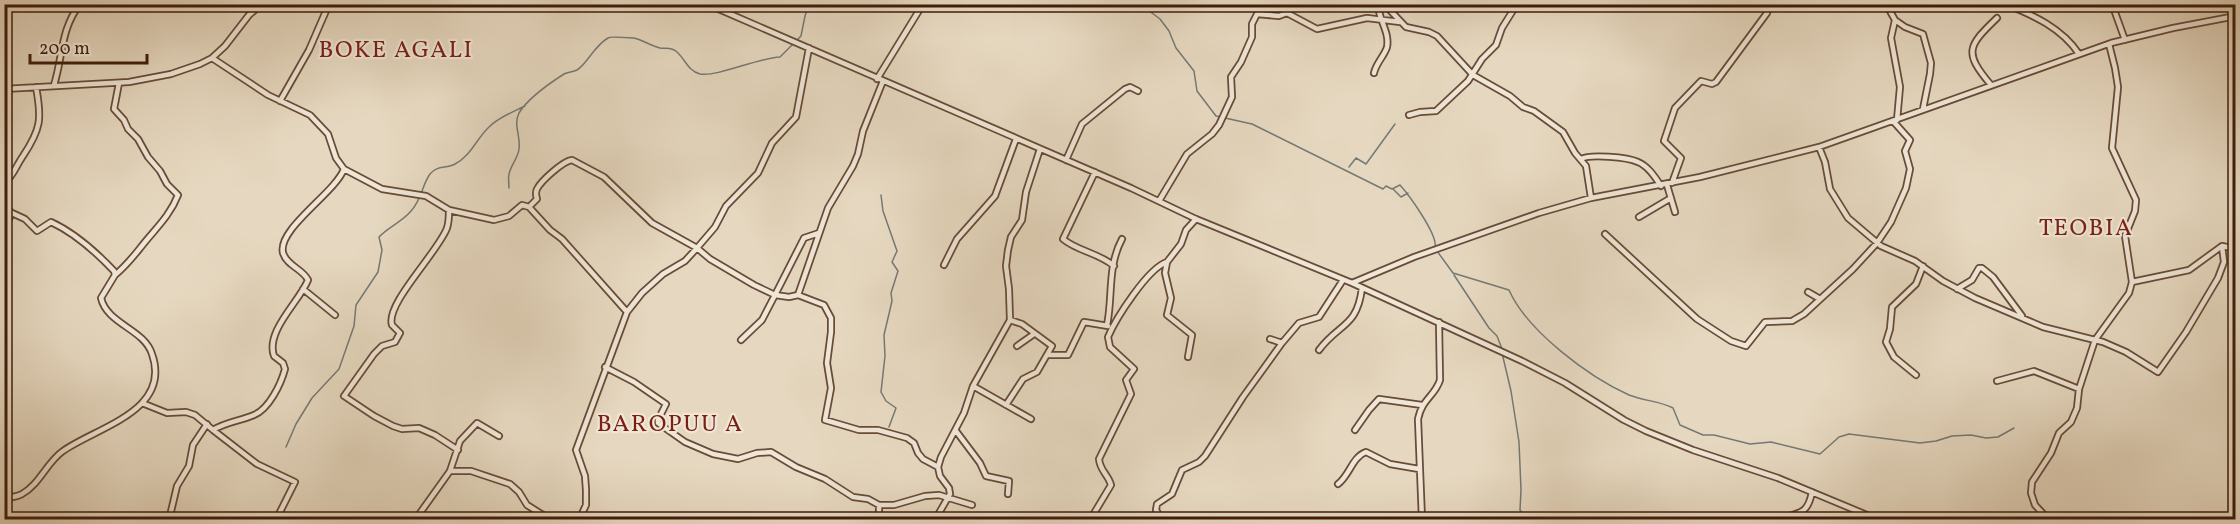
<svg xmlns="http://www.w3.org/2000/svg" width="2240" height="524" font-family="Vollkorn,serif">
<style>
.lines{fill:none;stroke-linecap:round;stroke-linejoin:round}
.stream{stroke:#757975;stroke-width:1.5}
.minor-casing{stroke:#684b38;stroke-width:8}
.minor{stroke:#efe6d6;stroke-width:4.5}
.labels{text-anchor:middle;stroke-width:4.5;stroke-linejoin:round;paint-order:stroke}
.quarter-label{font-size:24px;letter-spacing:1.5px;fill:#7a1f14;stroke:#efe6d6}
</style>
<rect width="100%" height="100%" fill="#e6d8c0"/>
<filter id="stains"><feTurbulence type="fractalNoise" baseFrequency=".00333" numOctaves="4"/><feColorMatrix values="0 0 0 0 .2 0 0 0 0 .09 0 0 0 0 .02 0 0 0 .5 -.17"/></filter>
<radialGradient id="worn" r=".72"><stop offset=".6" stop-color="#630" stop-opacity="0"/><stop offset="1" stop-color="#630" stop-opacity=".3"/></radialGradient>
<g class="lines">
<path class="stream" d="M1140,4L1160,19L1169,31L1176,48L1194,71L1197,91L1216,116L1252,124L1383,189L1386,186L1392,189L1400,185C1409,195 1438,235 1435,247
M1349,167L1356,158L1366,164L1395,124
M509,188C509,184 508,178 509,174C511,165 518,158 519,149C521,136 513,125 519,113C528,98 550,83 564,74C568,72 573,72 577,70C587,64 594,46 608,38C610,36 631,38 634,38C643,40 651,46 660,48C666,49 672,47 677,52C685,59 688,71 700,74C718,77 757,58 780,57L801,36L805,16L809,4
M1393,189L1401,197L1408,193
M881,195L883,211L897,251L892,262L898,271L891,293L892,301L884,335L885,356L881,392L886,401L896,408L889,427
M1437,251L1453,273L1509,290C1527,331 1589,377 1629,395C1644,401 1660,401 1673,408L1680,425L1703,435H1714L1750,444L1771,442L1820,454L1839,437L1849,434L1920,443L1936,441L1952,436L1971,435L1986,438L1998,437L2014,428
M1454,275L1489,328L1497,336L1502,349
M1502,353L1511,391L1519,442L1521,490L1520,510L1527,520
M286,447L296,424L312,398L339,369L354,326L356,305L378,272L382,250L379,237C388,227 402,222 411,211C422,199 422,185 430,174C437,165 446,169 455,164C470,157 477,138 489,127C499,117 513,112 525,106"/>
<g class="minor-casing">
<path id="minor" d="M707,4L1131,188L1196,219L1352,283L1522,361L1565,383L1624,420L1646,431L1693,450L1778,478L1879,520
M1384,4L1406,27L1429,32L1437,36L1473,75L1510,96L1523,107L1534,111L1563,132L1575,153L1586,166L1591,198
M1886,4L1895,20L1891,38L1900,87L1897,120
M2005,4C2033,15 2062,28 2079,54
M2112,4L2125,40
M1895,20L1905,27L1923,34L1931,63L1930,74L1923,109
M212,58L268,95L310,115L328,134L336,158L344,169L382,189L426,196L449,210L494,220L509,216L522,205L529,207L550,230L562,239L627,312
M1374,73C1376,63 1385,55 1387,47C1390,32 1378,19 1378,4
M877,79L923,4
M54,85C63,57 60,30 80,4
M1991,85C1963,52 1968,46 1997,18
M4,89L129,82L171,74L200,64L212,58L225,46L249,15L262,4
M280,101L309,50L329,4
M1409,115L1420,112L1436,111L1468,81L1482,59L1496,45L1502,28L1517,4
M1819,147L1825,162L1830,189L1848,218L1881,246L1915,261L1943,281L1975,298L2043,327L2103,342L2126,352L2158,372L2186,332L2218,278L2224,262L2222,246
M1581,159C1590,154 1627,157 1638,162C1648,166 1655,177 1661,186
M1066,160L1082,124L1125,89L1130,87L1138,91
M1095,172L1063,239C1077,251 1099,253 1114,266
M1672,183L1681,158L1664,141L1675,108L1701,81L1712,84L1716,82L1767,13
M4,184C14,175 16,166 23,156C41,129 42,119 36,87
M1667,185L1675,212
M1159,201L1187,154L1212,134L1219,125L1232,97L1231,77L1241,62L1252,37V24L1257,14L1279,16L1287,13L1317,29L1367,18L1400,22
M4,206L12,213L4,228
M529,207L537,199C536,195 535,193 537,189C541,181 563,161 572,160L604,177L652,223L697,248L710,259L754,285L775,295L804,238L819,233
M449,210C449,216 449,222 447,228C439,251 385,304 392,325L400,333L395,342L382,346L374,354L344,396L374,416L393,426L402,429L419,428L435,435L458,450
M1639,217L1671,198
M1605,234L1697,319L1731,341L1746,346L1765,322L1792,321L1804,314L1853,269L1877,243L1891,222L1906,188L1910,169L1905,151L1910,140L1893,121
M944,265L957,239L995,196L1016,139
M115,275C126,266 133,257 141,247C155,229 170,216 178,195L167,184L160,171L148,157L138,139L128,129L124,120L114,109L119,83
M2132,282L2189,270L2222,246L2236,249
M1352,283L1414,257L1539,213L1591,198L1700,177L1819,147L2111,43L2173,28L2236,16
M303,289L335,315
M1957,289L1972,280L1979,268H1982L1993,277L2022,316
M1808,292L1820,299
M798,295L828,208L853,166L858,154L863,131L883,81
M1107,325C1113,297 1107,267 1122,239
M1270,339L1282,343
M741,340L762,320L775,295L789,297L798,295L824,305L831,318V332L827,363L831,388L825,420L859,430H878L907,438L914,443L918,453L923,459L938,467
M1017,346L1034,334
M1319,350C1339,323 1357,328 1362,288
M1049,355H1068L1084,322L1108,326
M1188,357L1192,335L1167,315L1171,298L1165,273L1167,262L1181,244L1186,230L1196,219
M605,367L634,382L666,404L658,420V423L685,442L713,454L738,459L757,453L771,452L796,467L825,479L853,497L868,499L879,505H894L925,496L939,495L972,505
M1916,375L1894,357L1886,342L1890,329L1892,307L1916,284L1923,266
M1997,381L2034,371L2079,389
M973,386L1031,419
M142,403L167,413L186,412L195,415L213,430C226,422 240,421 254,415C269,409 281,384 285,369L283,363L274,356C265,331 300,301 308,280C303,269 287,266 283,253C277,229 335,193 344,169
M1006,405L1023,379L1037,372L1052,346L1022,324L1010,320
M213,430L257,464L295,482L276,520
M1355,430L1369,410L1379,399L1422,405
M956,431L980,463L986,476L1009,481L1008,494
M450,471H471L510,484L519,492L527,505L551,520
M1338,484C1350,475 1352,457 1366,452L1390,464L1419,469
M4,499C10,497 17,497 22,494C39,485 47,462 63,451C97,427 172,411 152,354C144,329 107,324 101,298L115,275L114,271C96,252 75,233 51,222L37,231L25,219L12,213
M169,520L177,486L189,466L193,445L207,424
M415,520L450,471L460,441L477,423L499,436
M579,520L586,505V490L585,476L576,450L627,312L642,293L663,274L685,261L697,248L715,227L726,206L758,173L772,143L796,117L809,48
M879,520V505
M935,520L950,494L949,488L940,476L938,467L941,457L964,413L973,386L1010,320L1009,289L1006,266L1008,250L1011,237L1022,220L1026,192L1040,149
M1090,520L1111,485C1108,474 1100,471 1099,459L1131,394L1126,380L1134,369L1110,347L1108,337C1116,318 1148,268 1167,262
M1162,520L1156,510L1157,504L1172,494L1182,470L1199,462L1205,456L1243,397L1282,343L1299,323L1319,317L1343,280
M1422,520L1418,419C1422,399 1435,396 1440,380L1439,322
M1779,520C1796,511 1807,518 1812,492
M2049,520L2035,505L2031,493L2032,482L2051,453L2059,433L2071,422L2077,408L2079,389L2095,340L2129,293L2132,282L2125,236L2135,211L2136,200L2112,148L2118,87L2115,68L2109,44"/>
</g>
<use href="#minor" class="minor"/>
</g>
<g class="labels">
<g class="quarter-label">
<text x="396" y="57">BOKE AGALI</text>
<text x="2086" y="235">TEOBIA</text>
<text x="670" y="431">BAROPUU A</text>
</g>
</g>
<rect width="2240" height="524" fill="none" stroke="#e6d8c0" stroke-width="24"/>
<rect x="6" y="6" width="2228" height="512" fill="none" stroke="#3e1c0b" stroke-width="3"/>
<rect x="12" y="12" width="2216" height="500" fill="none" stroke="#3e1c0b" stroke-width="1.5"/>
<path d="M30 54v9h117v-9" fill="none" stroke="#3e1c0b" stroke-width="3"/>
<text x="39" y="54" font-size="18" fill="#3e1c0b" stroke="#efe6d6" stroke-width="4.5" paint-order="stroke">200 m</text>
<rect width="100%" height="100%" filter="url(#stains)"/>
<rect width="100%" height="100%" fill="url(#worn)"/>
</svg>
